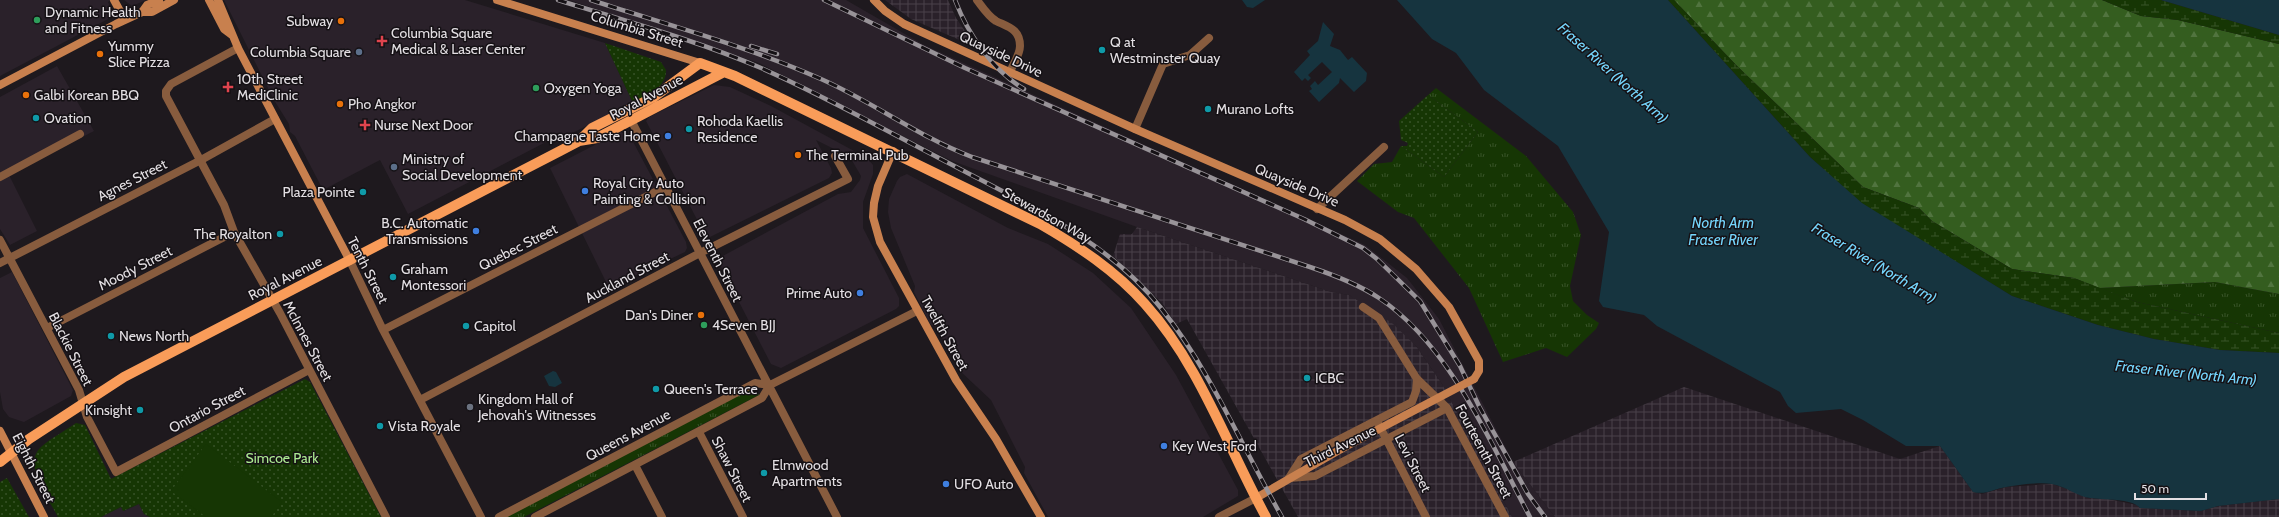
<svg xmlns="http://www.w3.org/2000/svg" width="2279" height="517" font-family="Cabin,sans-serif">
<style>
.built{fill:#2a212a}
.industrial{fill:url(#industrial-grid)}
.grass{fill:url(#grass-tufts)}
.forest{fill:url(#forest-firs)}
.wetland{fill:url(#wetland-marsh)}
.park{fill:url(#park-dots)}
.pitch{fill:#163604}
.water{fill:#16343f}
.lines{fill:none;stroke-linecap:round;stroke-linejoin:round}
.street{stroke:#885c3e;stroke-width:8}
.secondary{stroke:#c8804e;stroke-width:8}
.primary{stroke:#f99c59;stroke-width:10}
.rail-casing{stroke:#989398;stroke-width:4.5}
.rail{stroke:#151115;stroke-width:3;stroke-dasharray:9;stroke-linecap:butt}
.secondary-bridge{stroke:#c8804e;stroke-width:8}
.leisure-dot{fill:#2e9e5b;stroke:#151115;stroke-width:1.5}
.food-dot{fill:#e8710a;stroke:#151115;stroke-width:1.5}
.health-dot{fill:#e0444e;stroke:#151115;stroke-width:1.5}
.culture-dot{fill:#0f9aa8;stroke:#151115;stroke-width:1.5}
.service-dot{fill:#5c6f8a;stroke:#151115;stroke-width:1.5}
.shop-dot{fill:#3f7fe0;stroke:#151115;stroke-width:1.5}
.worship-dot{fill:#6b7280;stroke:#151115;stroke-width:1.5}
.labels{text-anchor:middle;stroke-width:3;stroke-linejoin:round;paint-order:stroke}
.poi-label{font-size:14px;fill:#e3dfe3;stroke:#151115;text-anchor:start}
.street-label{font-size:14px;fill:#e3dfe3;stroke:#151115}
.park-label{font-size:14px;fill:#adeb92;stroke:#151115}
.water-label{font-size:15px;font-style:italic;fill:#74d5fc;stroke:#151115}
</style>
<defs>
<pattern id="industrial-grid" width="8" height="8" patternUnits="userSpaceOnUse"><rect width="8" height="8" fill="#2a212a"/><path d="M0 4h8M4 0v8" fill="none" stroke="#494149"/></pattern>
<pattern id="grass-tufts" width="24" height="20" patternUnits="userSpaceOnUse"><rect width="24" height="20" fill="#163604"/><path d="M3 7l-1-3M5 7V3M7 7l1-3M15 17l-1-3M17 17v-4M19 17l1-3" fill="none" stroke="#385328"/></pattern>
<pattern id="forest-firs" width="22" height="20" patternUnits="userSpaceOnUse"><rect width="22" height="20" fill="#345d1f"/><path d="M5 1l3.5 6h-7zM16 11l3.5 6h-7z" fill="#51743f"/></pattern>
<pattern id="wetland-marsh" width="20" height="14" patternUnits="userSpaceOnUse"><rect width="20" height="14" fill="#163604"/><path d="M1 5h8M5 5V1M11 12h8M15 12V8" fill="none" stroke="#385328"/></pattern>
<pattern id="park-dots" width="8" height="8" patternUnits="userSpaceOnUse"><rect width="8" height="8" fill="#163604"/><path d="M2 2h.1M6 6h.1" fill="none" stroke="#385328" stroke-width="1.8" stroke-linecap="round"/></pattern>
</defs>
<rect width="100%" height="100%" fill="#1e191e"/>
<path class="built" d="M0,0H111L108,2L113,14L110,18L0,76Z
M124,0H146L132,6Z
M224,0H465L605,43L633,103L554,142H546L408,214L380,160L323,190L295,136L290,132L289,124L274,100Z
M569,0H846L924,45L1365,245L1407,278L1439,319L1513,462L1555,517H1512L1442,384L1416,346L1349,295L1331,292L1137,227L952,161L759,63Z
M57,66L94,131L9,175L37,231L10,245L0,229V97Z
M714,85L730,87L771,106L867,158L873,165V174L863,202V228L899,298V306L896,309L781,368L771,364L719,263V258L838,194L851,192L860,180L861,176L850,157L816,140L831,168L832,173L829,178L710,237H706L646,121L649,117Z
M620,132L629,134L686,242L687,248L685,252L609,288L550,168Z
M907,174L1008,228L1048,244L1093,273L1131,308L1176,375L1238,490V496L1203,517H1048L1024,473L1025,467L991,400L960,371L937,329L930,324L914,292L915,286L891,228L888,212L889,199L897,181L900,177Z
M12,272L73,390L71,396L24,422L9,417L3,409L0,392V278Z
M139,504L144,514L150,517H101L121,507L124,511Z"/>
<path class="industrial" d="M885,0H948L956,18L976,47L911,19Z
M1137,227L1331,292L1349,295L1392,323L1416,346L1442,384L1512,517H1298L1187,319L1176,324L1162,303L1113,256L1120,234H1132Z
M1684,387L1900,459L1940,446L1973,492L1982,494L2006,487L2052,484L2074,491L2088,498L2108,499L2137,505L2140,508L2201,511L2218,506L2279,499V517H1555L1513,462Z"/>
<path class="grass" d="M1436,88L1526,156L1573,212L1581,235L1570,286L1573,301L1587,315L1599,323L1596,329L1567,357L1546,348L1503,362L1469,288L1414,218L1398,212L1357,181L1374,164L1392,162L1401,146L1444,177L1478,132L1428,95Z
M2215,282L2279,294V333L2137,302L2099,288Z
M755,387L759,395L524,517H506Z"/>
<path class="forest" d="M1674,0H2102L2141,16L2178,20L2279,44V294L2215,282L2099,288L2074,278L2012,269L1932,221L1919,208L1863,187L1737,66Z"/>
<path class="wetland" d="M1668,0H1674L1737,66L1863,187L1919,208L1932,221L2012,269L2074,278L2137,302L2279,333V353L2220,350L2154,339L2098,325L2012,296L1862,204L1810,157Z
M2102,0H2161L2279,35V44L2178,20L2141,16Z"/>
<path class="park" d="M605,43L661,62L666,70C667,87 646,96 633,103Z
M1428,95L1478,132L1444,177L1401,146H1407L1408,143L1401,140L1399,121Z
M305,379L310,382L381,517H150L144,514L139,504L123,511L121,507L101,517H58C49,499 22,464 41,447C51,438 65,431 76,423L85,425L111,479Z
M7,478L29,517H0V482Z"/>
<path class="pitch" d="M206,444L282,502L271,517H206L171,491Z"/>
<path class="water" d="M1242,0H1265L1253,8L1247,7Z
M1397,0H1668L1810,157L1862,203L2012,296L2098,325L2154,339L2220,350L2279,353V499L2218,506L2201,511L2140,508C2132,498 2103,500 2090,498C2079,497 2065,486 2052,484C2039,482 2019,485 2006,487C1994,489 1986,495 1973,492L1940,446H1906L1863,420L1841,409L1796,413L1788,406L1780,392L1657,326L1644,315L1603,307L1599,301L1609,232L1558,146L1484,90L1456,53L1432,39Z
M2161,0H2279V35Z
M1323,22L1334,34L1330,46L1340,50L1348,60L1352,57L1367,73L1366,81L1354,92L1340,78L1339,83L1319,102L1309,91L1312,89L1310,86L1315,81L1318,85L1332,72L1322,62L1308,75L1311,78L1308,81L1305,78L1302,81L1294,72L1310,55L1307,51L1318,41Z
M553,371L556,372L562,383L555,387L549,386L544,376Z"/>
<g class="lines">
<path class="street" d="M977,0C983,8 988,16 996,21C1008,27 1020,29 1020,46C1020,55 1013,64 1010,72
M238,48L171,84L166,91V96L224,205L234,232L280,313L386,517
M631,120L837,517
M1135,129L1163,64L1190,55L1209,38
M0,177L80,134
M1317,209L1384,147
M0,240L79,390L87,417L116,472L309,370
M350,261L383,330L481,517
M0,263L201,160L275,119
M1363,307L1379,318L1417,379L1447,408L1505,517
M47,328L234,232
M383,330L665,187
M420,400L700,253L848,179L835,156
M1378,423L1426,517
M699,432L743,517
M635,465L662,517
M1289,478L1315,476L1447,408
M1289,478L1301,459L1412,402L1416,391L1417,379
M499,517L755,383L770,385
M535,517L762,398L770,385L917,311
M1219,517L1256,498"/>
<path class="secondary" d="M114,0L125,20
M209,0L224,29L232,35
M218,0L238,48L350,261
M497,0L700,63
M874,0L885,11L904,24L1135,129L1345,220L1380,239L1416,269L1449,307L1479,361V371L1474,379
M142,12L147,5L159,0
M0,85L116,24L142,12H152L174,0
M893,151L878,186L874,203L873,217L880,242L956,380L996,439L1041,517
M0,431L44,517
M1256,498L1341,449"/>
<path class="primary" d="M579,141L592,128L654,97L700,63L735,76L1040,224C1078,246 1115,270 1145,304C1200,365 1227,446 1266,517
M0,462L29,439L124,377L560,151L579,141L597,138L724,72"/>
<g class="rail-casing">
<path id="rail" d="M558,0C625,21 696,40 761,68C829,98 894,135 960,169C1032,207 1109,242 1161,308C1211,371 1242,447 1282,517
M591,0C668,25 747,46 821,79C873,102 919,137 972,157L1310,267C1334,275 1358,284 1379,298C1450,345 1491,444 1530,517
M824,0L965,68L1304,219L1363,248L1377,259L1420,301L1460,366L1479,406L1528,494L1545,517
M955,0C968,34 992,70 1024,89
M751,46L777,54"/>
</g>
<use href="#rail" class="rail"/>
<path class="secondary-bridge" d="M1341,449L1474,379"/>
</g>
<g class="leisure-dot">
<circle cx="37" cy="20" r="4"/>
<circle cx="536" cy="88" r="4"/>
<circle cx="704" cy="325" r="4"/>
</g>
<g class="food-dot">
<circle cx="341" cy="21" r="4"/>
<circle cx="100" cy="54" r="4"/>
<circle cx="26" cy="95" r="4"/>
<circle cx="340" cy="104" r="4"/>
<circle cx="798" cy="155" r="4"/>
<circle cx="701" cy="315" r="4"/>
</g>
<g class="health-dot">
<path d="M380 35h4v4h4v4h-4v4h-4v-4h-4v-4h4z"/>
<path d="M226 81h4v4h4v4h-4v4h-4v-4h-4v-4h4z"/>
<path d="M363 119h4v4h4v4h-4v4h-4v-4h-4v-4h4z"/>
</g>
<g class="culture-dot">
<circle cx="1102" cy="50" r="4"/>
<circle cx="1208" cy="109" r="4"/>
<circle cx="36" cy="118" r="4"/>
<circle cx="689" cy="129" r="4"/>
<circle cx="363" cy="192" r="4"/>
<circle cx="280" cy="234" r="4"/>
<circle cx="393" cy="277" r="4"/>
<circle cx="466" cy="326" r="4"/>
<circle cx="111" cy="336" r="4"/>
<circle cx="1307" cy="378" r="4"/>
<circle cx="656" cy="389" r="4"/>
<circle cx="140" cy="410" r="4"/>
<circle cx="380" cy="426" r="4"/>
<circle cx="764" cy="473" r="4"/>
</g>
<g class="service-dot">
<circle cx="359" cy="52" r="4"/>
<circle cx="394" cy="167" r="4"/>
</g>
<g class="shop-dot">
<circle cx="668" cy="136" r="4"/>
<circle cx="585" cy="191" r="4"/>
<circle cx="476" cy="231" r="4"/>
<circle cx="860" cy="293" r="4"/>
<circle cx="1164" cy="446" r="4"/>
<circle cx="946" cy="484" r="4"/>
</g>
<circle class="worship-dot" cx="470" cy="407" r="4"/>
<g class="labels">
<g class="poi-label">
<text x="45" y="17">Dynamic Health<tspan x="45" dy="16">and Fitness</tspan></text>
<text x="333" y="26" text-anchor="end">Subway</text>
<text x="391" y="38">Columbia Square<tspan x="391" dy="16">Medical &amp; Laser Center</tspan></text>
<text x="1110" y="47">Q at<tspan x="1110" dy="16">Westminster Quay</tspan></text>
<text x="108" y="51">Yummy<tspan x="108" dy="16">Slice Pizza</tspan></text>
<text x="351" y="57" text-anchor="end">Columbia Square</text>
<text x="237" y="84">10th Street<tspan x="237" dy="16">MediClinic</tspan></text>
<text x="544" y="93">Oxygen Yoga</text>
<text x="34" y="100">Galbi Korean BBQ</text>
<text x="348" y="109">Pho Angkor</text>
<text x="1216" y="114">Murano Lofts</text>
<text x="44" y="123">Ovation</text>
<text x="697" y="126">Rohoda Kaellis<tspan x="697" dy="16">Residence</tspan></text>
<text x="374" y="130">Nurse Next Door</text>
<text x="660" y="141" text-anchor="end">Champagne Taste Home</text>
<text x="806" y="160">The Terminal Pub</text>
<text x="402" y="164">Ministry of<tspan x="402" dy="16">Social Development</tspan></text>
<text x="593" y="188">Royal City Auto<tspan x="593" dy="16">Painting &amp; Collision</tspan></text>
<text x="355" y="197" text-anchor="end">Plaza Pointe</text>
<text x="468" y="228" text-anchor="end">B.C. Automatic<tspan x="468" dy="16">Transmissions</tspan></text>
<text x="272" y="239" text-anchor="end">The Royalton</text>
<text x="401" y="274">Graham<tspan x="401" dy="16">Montessori</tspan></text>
<text x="852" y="298" text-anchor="end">Prime Auto</text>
<text x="693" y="320" text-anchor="end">Dan's Diner</text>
<text x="712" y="330">4Seven BJJ</text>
<text x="474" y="331">Capitol</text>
<text x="119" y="341">News North</text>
<text x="1315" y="383">ICBC</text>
<text x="664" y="394">Queen's Terrace</text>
<text x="478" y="404">Kingdom Hall of<tspan x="478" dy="16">Jehovah's Witnesses</tspan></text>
<text x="132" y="415" text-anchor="end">Kinsight</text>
<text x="388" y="431">Vista Royale</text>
<text x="1172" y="451">Key West Ford</text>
<text x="772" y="470">Elmwood<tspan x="772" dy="16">Apartments</tspan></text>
<text x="954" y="489">UFO Auto</text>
</g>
<g class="street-label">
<text transform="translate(637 29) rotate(17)" y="5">Columbia Street</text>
<text transform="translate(1001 54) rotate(25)" y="5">Quayside Drive</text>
<text transform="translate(646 97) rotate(-28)" y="5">Royal Avenue</text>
<text transform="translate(132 180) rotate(-27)" y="5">Agnes Street</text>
<text transform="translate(1297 185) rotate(23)" y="5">Quayside Drive</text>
<text transform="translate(1047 215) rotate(29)" y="5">Stewardson Way</text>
<text transform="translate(518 247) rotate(-27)" y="5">Quebec Street</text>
<text transform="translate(718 260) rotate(63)" y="5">Eleventh Street</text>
<text transform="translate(135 268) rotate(-27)" y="5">Moody Street</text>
<text transform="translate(368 270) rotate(63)" y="5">Tenth Street</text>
<text transform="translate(627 277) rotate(-28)" y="5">Auckland Street</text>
<text transform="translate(285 278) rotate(-27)" y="5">Royal Avenue</text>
<text transform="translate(945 333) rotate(61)" y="5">Twelfth Street</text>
<text transform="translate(308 341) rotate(62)" y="5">McInnes Street</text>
<text transform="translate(71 349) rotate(63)" y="5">Blackie Street</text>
<text transform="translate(207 409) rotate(-28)" y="5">Ontario Street</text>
<text transform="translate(628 435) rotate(-28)" y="5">Queens Avenue</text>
<text transform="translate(1340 446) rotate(-26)" y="5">Third Avenue</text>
<text transform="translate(1484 451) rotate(62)" y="5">Fourteenth Street</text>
<text transform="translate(1413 463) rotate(63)" y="5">Levi Street</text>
<text transform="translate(34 468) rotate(63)" y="5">Eighth Street</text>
<text transform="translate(732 469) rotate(63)" y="5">Shaw Street</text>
</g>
<g class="park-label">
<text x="282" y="463">Simcoe Park</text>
</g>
<g class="water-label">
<text transform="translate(1613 73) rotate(42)" y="5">Fraser River (North Arm)</text>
<text x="1723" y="228">North Arm<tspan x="1723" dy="17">Fraser River</tspan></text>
<text transform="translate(1874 263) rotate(31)" y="5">Fraser River (North Arm)</text>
<text transform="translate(2186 373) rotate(6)" y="5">Fraser River (North Arm)</text>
</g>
</g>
<path d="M2135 493v6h71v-6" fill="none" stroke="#e3dfe3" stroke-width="2"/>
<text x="2141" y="493" font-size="12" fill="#e3dfe3" stroke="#151115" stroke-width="3" paint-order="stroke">50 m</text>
</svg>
